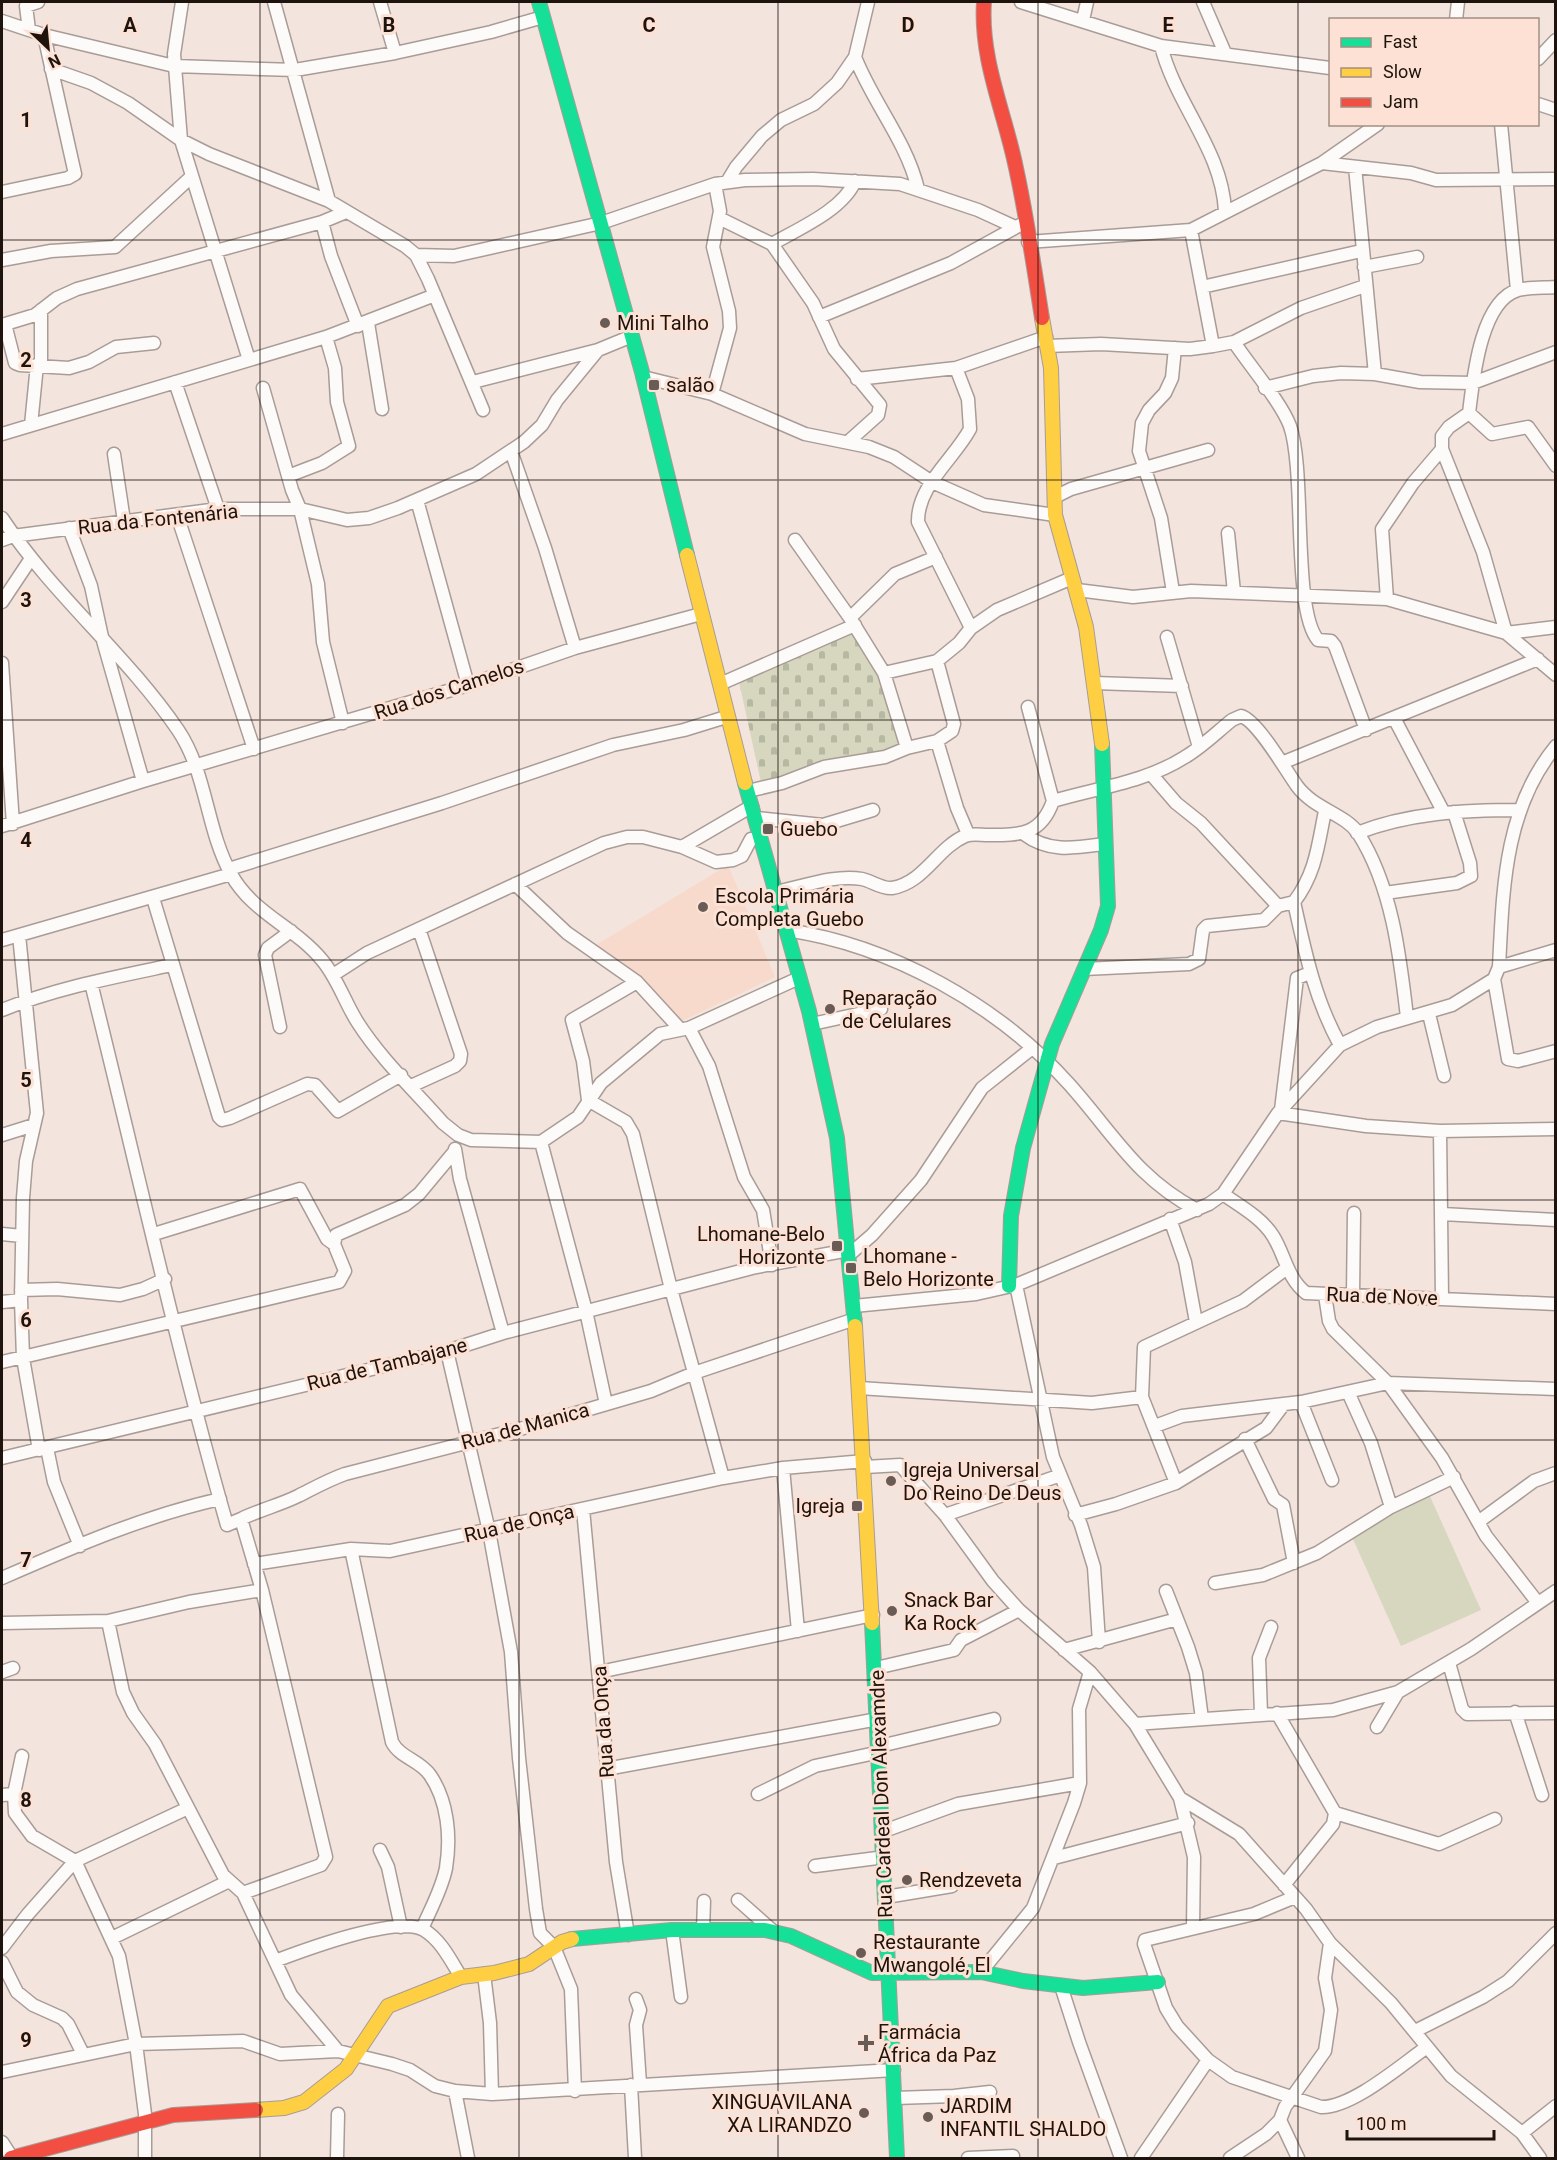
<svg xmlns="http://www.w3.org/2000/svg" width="1557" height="2160" font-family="Roboto,sans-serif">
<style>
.built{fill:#f7dacc}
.grass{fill:#d6d7be}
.cemetery{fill:url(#cemetery-stones)}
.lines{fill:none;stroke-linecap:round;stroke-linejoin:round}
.street-casing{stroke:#a99c97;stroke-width:15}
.fast-casing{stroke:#a99c97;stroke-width:16}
.slow-casing{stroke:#a99c97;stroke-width:16}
.jam-casing{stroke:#a99c97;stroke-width:16}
.street{stroke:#fdfbfa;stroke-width:12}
.fast{stroke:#16e098;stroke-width:14}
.slow{stroke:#ffcf43;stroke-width:14}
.jam{stroke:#f24e42;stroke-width:14}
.grid{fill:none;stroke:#1e130d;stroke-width:1.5;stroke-opacity:0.55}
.poi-dot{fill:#695c56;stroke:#fce1d4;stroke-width:2}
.labels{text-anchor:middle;stroke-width:6;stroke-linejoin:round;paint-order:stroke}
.poi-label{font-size:20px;fill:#1e130d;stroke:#fce1d4;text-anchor:start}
.street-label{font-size:20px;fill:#1e130d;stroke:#fce1d4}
.grid-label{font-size:20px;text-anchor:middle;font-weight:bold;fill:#1e130d;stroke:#fce1d4;stroke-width:6;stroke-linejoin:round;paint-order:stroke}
</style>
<defs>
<pattern id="cemetery-stones" width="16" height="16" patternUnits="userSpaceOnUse" patternTransform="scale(1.5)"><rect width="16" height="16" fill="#d6d7be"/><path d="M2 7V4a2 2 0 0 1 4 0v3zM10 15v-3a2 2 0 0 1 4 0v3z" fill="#b7b8a2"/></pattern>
</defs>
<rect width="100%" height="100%" fill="#f3e4dd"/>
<path class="built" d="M728,865L775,977L680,1022L621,961L591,948Z"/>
<path class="grass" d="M1428,1492L1481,1610L1401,1646L1348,1528Z"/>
<path class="cemetery" d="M850,630L881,675L903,746L762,787L738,677Z"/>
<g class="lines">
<g class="street-casing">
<path id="street" d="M182,2L174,54L181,140L249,360
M274,2L329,201
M380,2L395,53
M1021,2L1161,46L1330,68
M1203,2L1225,53
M1083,20L1087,2
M1456,20L1458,2
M2,21L44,35L174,66L295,70L395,53L491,32L543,17
M29,30L26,6L38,2
M1161,46C1176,105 1222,150 1225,211
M855,57C873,103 906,140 918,189
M1538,59L1556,40
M51,69L91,83L128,103L181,140L209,154L329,201L405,246L416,255L428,279L483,410
M1538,104L1556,110
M1501,124L1517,290
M1322,163L1411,173L1436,180L1556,179
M1355,167L1375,374
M727,182L736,167L762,136L781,120L814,104L837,83L855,57L868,2
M2,192L68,178L75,174L44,35
M719,218L772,244
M322,222L331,256L358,326
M1191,230L1322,163L1378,124
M1028,242L1191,230L1213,346
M416,255L454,256L601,223L715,184L745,180L813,179L900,184L978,210L1015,227
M2,260L51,251L115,247L190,178
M1364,267L1417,257
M1202,287L1361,251
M41,310V365
M819,317L951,263L1020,225
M368,323L382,409
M5,324L15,363L20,365L69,368L89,362L116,347L154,343
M2,325L35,315L57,298L77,289L322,222L346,212
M1234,342C1249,365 1281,402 1290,426C1306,472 1292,610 1318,640L1331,641L1335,646L1366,730
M1047,346L1101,344L1190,349L1213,346L1234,342L1301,308L1365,286
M956,368L968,399L970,429C954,459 917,486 918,522L971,628
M643,377L712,394L805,434L869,447L894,457L932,482L984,505L1055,515
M857,379L956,368L1046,337
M175,382L218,509
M473,382L598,350
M263,388L292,490L300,509L318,584L323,642L343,723
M1265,388L1313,376L1341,373L1375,374L1420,382L1473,383L1556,352
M712,394L730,328L729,311L713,247L720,211L715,184
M1469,413L1492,434L1528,427L1556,466
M31,425L37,365
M2,434L326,337L435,295
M849,441L878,415L880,405L834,349L813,303L772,244C798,229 843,210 855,181
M1442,449L1483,552L1506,633L1556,627
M511,451L545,548L575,648
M114,454L124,521
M288,476L322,463L349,446L337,402L335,368L326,337
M1055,497L1071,489L1208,450
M417,500L468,685
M177,515L254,749
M2,518C53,595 126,654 178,730C207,773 206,829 231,874C252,913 295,927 322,960C338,979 345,1003 358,1023C381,1059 415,1091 443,1123L458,1135L471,1140L541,1142L578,1117L601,1083L660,1034L689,1028L799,978
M69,528L91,586L102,637L143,781
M1228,533L1234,592
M2,540L13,536L218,509H300L347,520L369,518L398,508L476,474L524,442L542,425L557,400L598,350L632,336
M795,540L850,618L884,673L907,748
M1077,590L1133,597L1191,591L1387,599L1506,633L1556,675
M1173,592L1161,518L1139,451L1142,423L1149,410L1165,393L1172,378L1175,348
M1387,599L1382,529L1413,483L1442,449V436L1449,427L1469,413C1473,381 1480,301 1518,290C1530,287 1544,288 1556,287
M2,602L30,560
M850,618L895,574L936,557
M1167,637L1199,747
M2,663L13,824
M884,673L937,661L959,643L971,628L997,610L1072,578
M1095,683L1182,686
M720,684L855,625
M1028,707L1053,801
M1394,718L1444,813
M937,741L957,808L968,834
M1556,746C1504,809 1503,889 1499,967L1494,979L1508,1059L1518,1061L1556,1051
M1284,762L1538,659
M1151,774L1176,803L1201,823L1278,906
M748,791L782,783L824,767L885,757L907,748L937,741L952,731L954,724L937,661
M756,818L823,825L873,810
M2,826L143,781L468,685L575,648L701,614
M1357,833C1408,813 1464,810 1519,810
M1024,834C1049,853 1075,848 1104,844
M682,847L752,806
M229,869L442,803L613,745L684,730L726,717
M515,884L567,933L637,982L680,1029
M776,892C802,887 835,874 862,879C872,881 881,889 892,888C924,883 937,848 965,836C972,833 981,835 988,835C1021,835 1041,835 1053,801C1097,788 1146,782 1185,757C1202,747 1217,732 1232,720L1241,716C1258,721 1286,771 1297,786C1314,809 1345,814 1358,833C1392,886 1400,956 1407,1017
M1385,893L1457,883L1471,876L1470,863L1454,812
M153,898L219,1117L222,1120L230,1118L307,1084L315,1085L338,1111L401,1075
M1294,902C1305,952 1315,1000 1340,1045
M786,930C891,945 998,1005 1069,1084C1113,1133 1136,1178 1197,1210
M19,935L37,1113L26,1161L23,1198L21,1300L23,1358L39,1450
M2,940L231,874
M1499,967L1556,950
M1084,969L1189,964L1199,959L1203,930L1207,926L1264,920L1278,906L1294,902C1316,873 1318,845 1325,811
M333,975L367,953L604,843L627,837H643L682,847L716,862L733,860L742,856L751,839
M637,982L572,1020L583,1061L588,1100L626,1122L633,1134L671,1289L723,1478
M91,983C136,1163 176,1346 227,1525L241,1519
M2,1010C56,988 115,977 172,965
M1429,1014L1444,1076
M812,1024L881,1009
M280,1027L265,955L268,948L291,931
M689,1028L709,1066L744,1177L763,1210L772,1265
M411,1086L455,1066L460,1061L461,1054L419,929
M1281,1110L1297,978L1310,973
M1278,1113L1366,1126L1440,1131L1556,1129
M1440,1131L1442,1298
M2,1135L34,1125
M541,1142L586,1311L606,1404
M455,1149L460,1179L503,1333
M1223,1194C1240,1206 1262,1218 1273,1236C1285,1255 1287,1278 1306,1293L1556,1304
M1442,1214L1556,1220
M1170,1219L1185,1262L1196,1322
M2,1234L22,1236
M154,1234L300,1189L327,1239L334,1244
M850,1254L872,1235L921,1180L982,1088L1031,1049
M1016,1285L1053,1457L1081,1525L1094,1567L1099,1642
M21,1290L57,1289L120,1295L143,1289L165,1279
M1325,1295L1329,1321L1333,1329L1388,1383L1442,1458L1486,1536L1538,1603
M1353,1295L1354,1213
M2,1302L21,1300
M854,1306L976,1294L1016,1285L1209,1204L1223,1194L1278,1113L1340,1045L1377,1027L1452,1005L1494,979
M447,1351L489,1531L511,1652L519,1758L536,1909L540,1933L554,1947L571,1989L575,2091
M2,1362L339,1282L345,1271L334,1244L336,1235L405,1205L419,1194L454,1152
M859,1388L1092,1403L1142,1397
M1348,1392L1371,1443L1391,1507
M1301,1402L1332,1480
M1155,1426L1182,1416L1301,1402L1388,1383L1556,1389
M1245,1439L1274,1499L1283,1505L1294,1563
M47,1448L54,1482L80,1546
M2,1458L447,1351L503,1333L756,1267L849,1250
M865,1467L900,1465L945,1515L993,1581L1019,1610L1090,1672L1135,1724L1333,1710L1398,1692L1471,1649L1556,1591
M783,1468L798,1631
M1176,1483L1142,1397L1144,1347L1243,1301L1287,1268
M583,1509L616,1862L628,1935
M945,1515L1058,1476
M1075,1515L1116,1504L1176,1483L1266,1428L1284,1404
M1478,1522L1534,1481L1556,1473
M351,1549L392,1742C400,1758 420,1760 430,1775C448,1801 451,1837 446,1868C442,1889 430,1910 422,1929
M254,1564L351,1549L390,1551L723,1478L783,1468L865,1461
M2,1578C73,1547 144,1516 220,1499
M1215,1583L1263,1575L1317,1553L1391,1507L1454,1477
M262,1590L241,1519C259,1510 280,1505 298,1496C314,1488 328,1480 345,1474L535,1425L651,1391L694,1373L855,1319
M1166,1591L1188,1647L1196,1673L1202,1719
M108,1621L123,1692L133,1713L155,1744L223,1875L243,1893L291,1995L338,2051
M2,1623L108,1621L189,1602L262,1590L326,1857L321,1865L243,1893
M1064,1650L1177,1619
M1449,1663L1462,1709L1467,1714L1556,1713
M876,1668L954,1650L961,1640L1019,1610
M2,1672L13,1668
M599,1672L873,1615
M1515,1712L1542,1795
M1277,1713L1335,1813L1333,1824L1284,1885
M1261,1714L1259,1658L1271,1627
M1135,1724L1180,1798L1239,1834L1306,1909L1330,1943L1391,2003L1451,2076L1522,2133L1540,2158
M1377,1727L1398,1692
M880,1746L994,1719
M22,1756L14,1794L15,1813L32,1836L75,1861L119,1956L136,2044L145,2114V2158
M606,1769L878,1719
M758,1794L815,1766L880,1752
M2,1795L14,1794
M1180,1798L1194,1857L1193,1928
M1335,1813L1439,1844L1495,1819
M884,1831L958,1804L1080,1783
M380,1850L388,1867L401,1927
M1054,1858L1188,1823
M815,1866L885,1857
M886,1897L952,1886
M1295,1897L1254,1914L1145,1940L1144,1944L1166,2008L1177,2026L1208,2060L1232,2077L1321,2107C1352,2108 1401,2065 1427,2047
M738,1900L773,1931
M672,1930L681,1997
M703,1930L704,1901
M112,1938L227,1882
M2,1948L28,1914L75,1861L188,1808
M275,1961C304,1950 397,1915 424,1930C441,1940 451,1961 461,1977
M2,1962L17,1992L33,2005L62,2018L68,2024L83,2054
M981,1972L1033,1908L1074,1803L1080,1783L1079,1709L1090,1672
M484,1974L490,2023L492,2094
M1061,1986L1079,2042L1121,2158
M636,1999L640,2010L636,2025L640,2084
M1415,2031L1483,1997L1508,1981L1556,1933
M2,2072L136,2044L243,2041L280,2054L338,2051L392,2064L410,2070L435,2086L455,2091L492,2094L894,2070
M631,2085L635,2158
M455,2091L468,2158
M895,2098L954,2096L990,2092
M1280,2120L1298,2158
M1522,2133L1556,2106
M2,2142L11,2156
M337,2158L338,2114
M968,2158L1013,2156
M1141,2158L1208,2060
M1230,2158L1266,2134L1280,2120L1285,2107L1325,2051L1331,2010L1325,1978L1330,1943"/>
</g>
<g class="fast-casing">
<path id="fast" d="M539,2L642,372L687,555
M745,783L809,1011L837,1138L855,1326
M1009,1286L1011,1216L1023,1148L1052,1044L1101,930L1108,906L1102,744
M872,1623L897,2158
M572,1939L672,1930H765L791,1936L872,1973L981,1972L1023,1981L1083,1988L1158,1982"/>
</g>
<g class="slow-casing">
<path id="slow" d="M1042,318L1051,368L1055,515L1086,627L1102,744
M687,555L745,783
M855,1326L872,1623
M256,2110L284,2108L304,2102L346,2069L388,2006L461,1977L494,1973L529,1964L562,1942L572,1939"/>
</g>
<g class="jam-casing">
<path id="jam" d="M984,2C980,60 1005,113 1016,168C1027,218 1034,268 1042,318
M11,2158L173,2115L256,2110"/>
</g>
<use href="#street" class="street"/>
<use href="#fast" class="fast"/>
<use href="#slow" class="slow"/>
<use href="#jam" class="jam"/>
</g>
<path class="grid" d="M260,2V2158M519,2V2158M778,2V2158M1038,2V2158M1298,2V2158M2,240H1556M2,480H1556M2,720H1556M2,960H1556M2,1200H1556M2,1440H1556M2,1680H1556M2,1920H1556"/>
<g class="poi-dot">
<circle cx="605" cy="323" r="6"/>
<rect x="648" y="379" width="12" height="12" rx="3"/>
<rect x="762" y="823" width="12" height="12" rx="3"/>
<circle cx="703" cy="907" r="6"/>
<circle cx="830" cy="1009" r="6"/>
<rect x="831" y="1240" width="12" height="12" rx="3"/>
<rect x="845" y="1262" width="12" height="12" rx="3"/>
<circle cx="891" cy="1481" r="6"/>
<rect x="851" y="1500" width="12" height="12" rx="3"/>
<circle cx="892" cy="1611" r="6"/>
<circle cx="907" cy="1880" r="6"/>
<circle cx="861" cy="1953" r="6"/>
<path d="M863 2034h6v6h6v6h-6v6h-6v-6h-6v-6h6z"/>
<circle cx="864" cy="2113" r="6"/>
<circle cx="928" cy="2117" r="6"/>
</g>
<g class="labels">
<g class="poi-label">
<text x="617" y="330">Mini Talho</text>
<text x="666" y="392">salão</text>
<text x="780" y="836">Guebo</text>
<text x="715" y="903">Escola Primária<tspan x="715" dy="23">Completa Guebo</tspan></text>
<text x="842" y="1005">Reparação<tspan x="842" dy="23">de Celulares</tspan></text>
<text x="825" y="1241" text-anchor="end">Lhomane-Belo<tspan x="825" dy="23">Horizonte</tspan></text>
<text x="863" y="1263">Lhomane -<tspan x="863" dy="23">Belo Horizonte</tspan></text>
<text x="903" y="1477">Igreja Universal<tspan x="903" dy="23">Do Reino De Deus</tspan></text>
<text x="845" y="1513" text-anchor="end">Igreja</text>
<text x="904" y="1607">Snack Bar<tspan x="904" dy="23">Ka Rock</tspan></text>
<text x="919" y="1887">Rendzeveta</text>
<text x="873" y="1949">Restaurante<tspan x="873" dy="23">Mwangolé, El</tspan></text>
<text x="878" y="2039">Farmácia<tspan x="878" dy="23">África da Paz</tspan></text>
<text x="852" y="2109" text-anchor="end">XINGUAVILANA<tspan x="852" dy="23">XA LIRANDZO</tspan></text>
<text x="940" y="2113">JARDIM<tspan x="940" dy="23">INFANTIL SHALDO</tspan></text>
</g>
<g class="street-label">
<text transform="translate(158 519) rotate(-6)" y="7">Rua da Fontenária</text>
<text transform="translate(449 689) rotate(-18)" y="7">Rua dos Camelos</text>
<text transform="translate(1382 1296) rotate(2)" y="7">Rua de Nove</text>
<text transform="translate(387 1364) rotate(-14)" y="7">Rua de Tambajane</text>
<text transform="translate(525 1426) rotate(-15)" y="7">Rua de Manica</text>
<text transform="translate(519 1523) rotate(-13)" y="7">Rua de Onça</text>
<text transform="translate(603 1722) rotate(-94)" y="7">Rua da Onça</text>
<text transform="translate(881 1794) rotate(-92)" y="7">Rua Cardeal Don Alexamdre</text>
</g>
</g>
<g class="grid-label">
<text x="130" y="32">A</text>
<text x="389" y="32">B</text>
<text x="649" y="32">C</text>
<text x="908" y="32">D</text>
<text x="1168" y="32">E</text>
<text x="26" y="127">1</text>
<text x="26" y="367">2</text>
<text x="26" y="607">3</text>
<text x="26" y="847">4</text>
<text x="26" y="1087">5</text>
<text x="26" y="1327">6</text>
<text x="26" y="1567">7</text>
<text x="26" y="1807">8</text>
<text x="26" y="2047">9</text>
</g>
<rect width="1557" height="2160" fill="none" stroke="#1e130d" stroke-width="6"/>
<rect x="1329" y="18" width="210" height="108" fill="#fce1d4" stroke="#a38f84" stroke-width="1.5"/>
<rect x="1341" y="38" width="30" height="9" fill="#16e098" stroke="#a38f84" stroke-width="1.5"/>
<text x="1383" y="48" font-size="18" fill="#1e130d">Fast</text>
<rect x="1341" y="68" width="30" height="9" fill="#ffcf43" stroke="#a38f84" stroke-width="1.5"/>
<text x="1383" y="78" font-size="18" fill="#1e130d">Slow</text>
<rect x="1341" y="98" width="30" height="9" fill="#f24e42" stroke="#a38f84" stroke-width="1.5"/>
<text x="1383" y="108" font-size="18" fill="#1e130d">Jam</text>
<g transform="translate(48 48) rotate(154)" stroke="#fce1d4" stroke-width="4.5" paint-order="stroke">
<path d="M0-4.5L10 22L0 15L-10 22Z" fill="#1e130d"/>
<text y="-9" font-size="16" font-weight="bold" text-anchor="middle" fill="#1e130d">N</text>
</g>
<path d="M1347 2130v9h147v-9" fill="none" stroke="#1e130d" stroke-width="3"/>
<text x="1356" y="2130" font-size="18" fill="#1e130d" stroke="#fce1d4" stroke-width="4.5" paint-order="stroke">100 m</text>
</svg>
